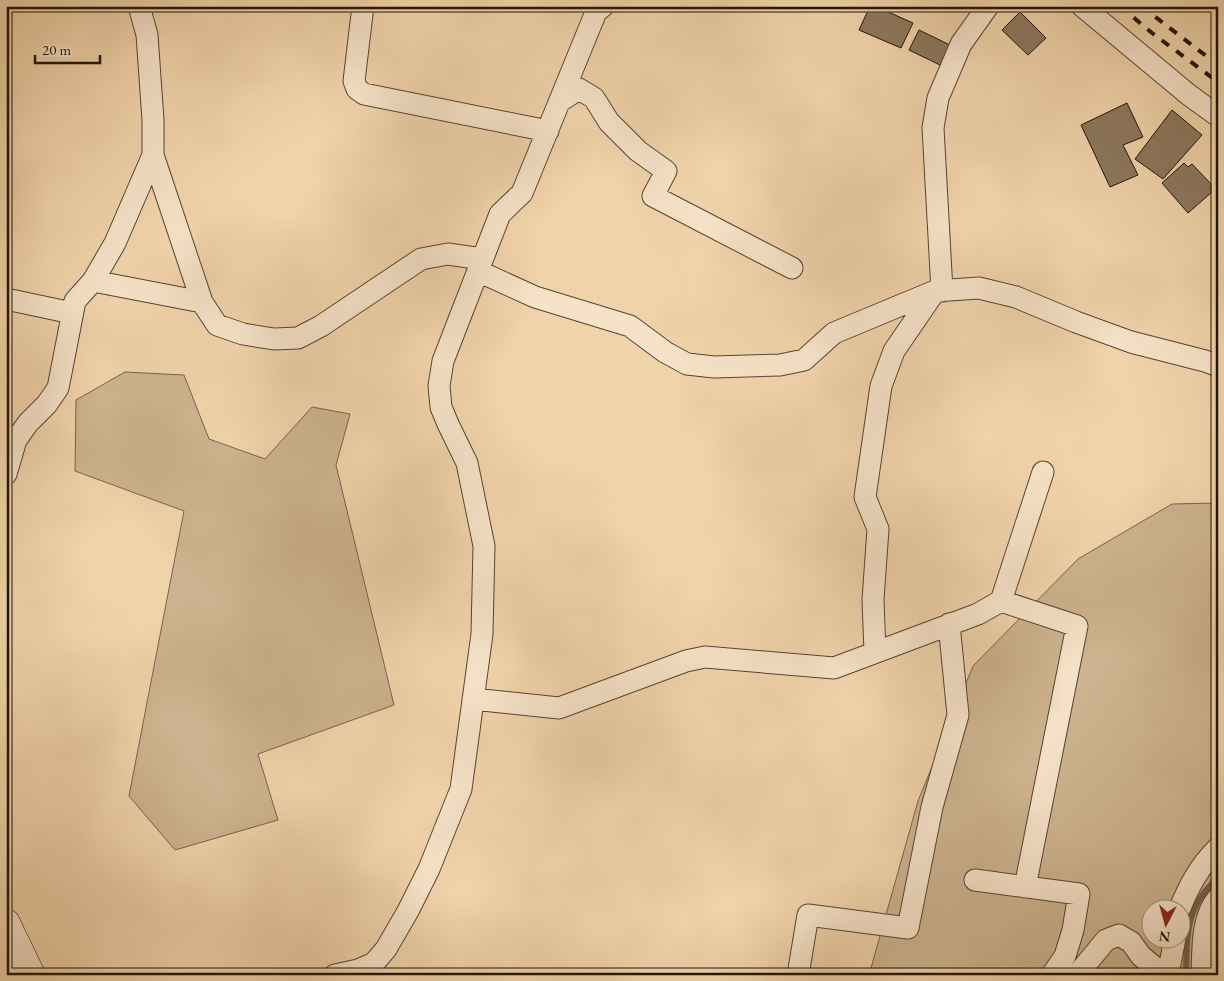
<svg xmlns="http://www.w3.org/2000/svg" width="1224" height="981" font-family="'EB Garamond',serif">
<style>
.green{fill:#cdb38f;stroke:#76644d;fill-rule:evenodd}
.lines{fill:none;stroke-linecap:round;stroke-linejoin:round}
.stream{stroke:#73604a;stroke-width:6}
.building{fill:#8d785e;stroke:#20150b}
.street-casing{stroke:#544433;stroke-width:23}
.secondary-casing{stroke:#20150b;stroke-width:29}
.street{stroke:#f6e2c8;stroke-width:21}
.secondary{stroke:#f6e2c8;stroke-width:28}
.rail{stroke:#20150b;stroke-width:4;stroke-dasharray:9 9;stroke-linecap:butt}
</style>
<rect width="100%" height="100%" fill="#f1d3aa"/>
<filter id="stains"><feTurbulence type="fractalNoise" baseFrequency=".004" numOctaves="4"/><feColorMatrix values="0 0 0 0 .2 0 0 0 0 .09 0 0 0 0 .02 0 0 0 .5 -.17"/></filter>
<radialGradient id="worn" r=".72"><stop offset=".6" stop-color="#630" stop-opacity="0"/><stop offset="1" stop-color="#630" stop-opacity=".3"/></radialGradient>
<path class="green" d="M125,372L184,375L209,439L265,459L312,407L350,414L336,465L394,705L258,754L278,820L175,850L129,796L184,511L75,471L76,400Z
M1218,503V929L1190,975H869L918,801L973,666L1078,559L1172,504ZM1152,908H1182V938H1152Z"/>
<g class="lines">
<path class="stream" d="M1186,975C1187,934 1185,907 1218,878"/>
</g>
<path class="building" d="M870,6H875L913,23L901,48L859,30Z
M1020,12L1046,38L1028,55L1002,30Z
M919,30L950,45L940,65L909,50Z
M1127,103L1143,137L1123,145L1138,175L1110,187L1081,125Z
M1172,110L1202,135L1163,179L1135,159Z
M1184,163L1188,167L1192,164L1213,186L1210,188L1212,192L1188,213L1162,183Z"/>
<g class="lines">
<g class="street-casing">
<path id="street" d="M363,6L354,81L357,89L364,94L548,131
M1082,6L1189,95L1218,116
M560,101L579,89L594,98L609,122L638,151L666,171L653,196L792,268
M153,155L202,302
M478,271L535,297L630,326L665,352L687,364L714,367L780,365L804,360L834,333L935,291L979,288L1016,297L1076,322L1131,342L1205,361L1218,366
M93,281L202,302L217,325L243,334L274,339L298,338L321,326L421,259L448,254L482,259
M942,291L933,128L938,98L961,44L988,6
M6,299L72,313
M6,474L16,440L28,423L47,404L58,388L75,301L93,281L115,243L153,155V120L147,35L139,6
M1001,601L1077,626L1025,887
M875,652L873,600L878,529L865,497L881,386L894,351L935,291
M473,699L559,708L686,661L705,657L834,668L978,614L1001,601L1043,472
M975,880L1079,894L1073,930L1065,956L1052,975
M1180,908C1190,884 1199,867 1218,848
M335,975L358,970L374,963L386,949L408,911L429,869L461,789L482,634L484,546L467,463L448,424L441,407L439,386L443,361L500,214L522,193L596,12L603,6
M798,975L808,915L908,928L932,807L958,715L949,624
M1077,975L1106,940L1119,935L1131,942L1141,956L1158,970L1169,969L1175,938
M1202,975C1203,950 1201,918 1218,898"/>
</g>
<g class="secondary-casing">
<path id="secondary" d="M6,923L31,975"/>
</g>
<use href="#street" class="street"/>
<use href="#secondary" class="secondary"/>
<path class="rail" d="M1120,6L1152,33L1218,82
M1141,6L1218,65"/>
</g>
<rect width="1224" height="981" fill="none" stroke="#f1d3aa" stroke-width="25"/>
<rect x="8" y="8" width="1209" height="966" fill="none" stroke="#20150b" stroke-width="2.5"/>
<rect x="12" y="12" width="1199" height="956" fill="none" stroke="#20150b"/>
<g transform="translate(1166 924) rotate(186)"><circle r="24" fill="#f6e2c8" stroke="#a0907c"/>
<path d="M0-4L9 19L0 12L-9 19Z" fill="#8f2418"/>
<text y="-8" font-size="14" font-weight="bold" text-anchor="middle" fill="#20150b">N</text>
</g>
<path d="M35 55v8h65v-8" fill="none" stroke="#20150b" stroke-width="2.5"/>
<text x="42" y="55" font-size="15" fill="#20150b" stroke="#f6e2c8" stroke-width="4" paint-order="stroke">20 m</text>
<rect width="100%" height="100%" filter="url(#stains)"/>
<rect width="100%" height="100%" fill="url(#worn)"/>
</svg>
